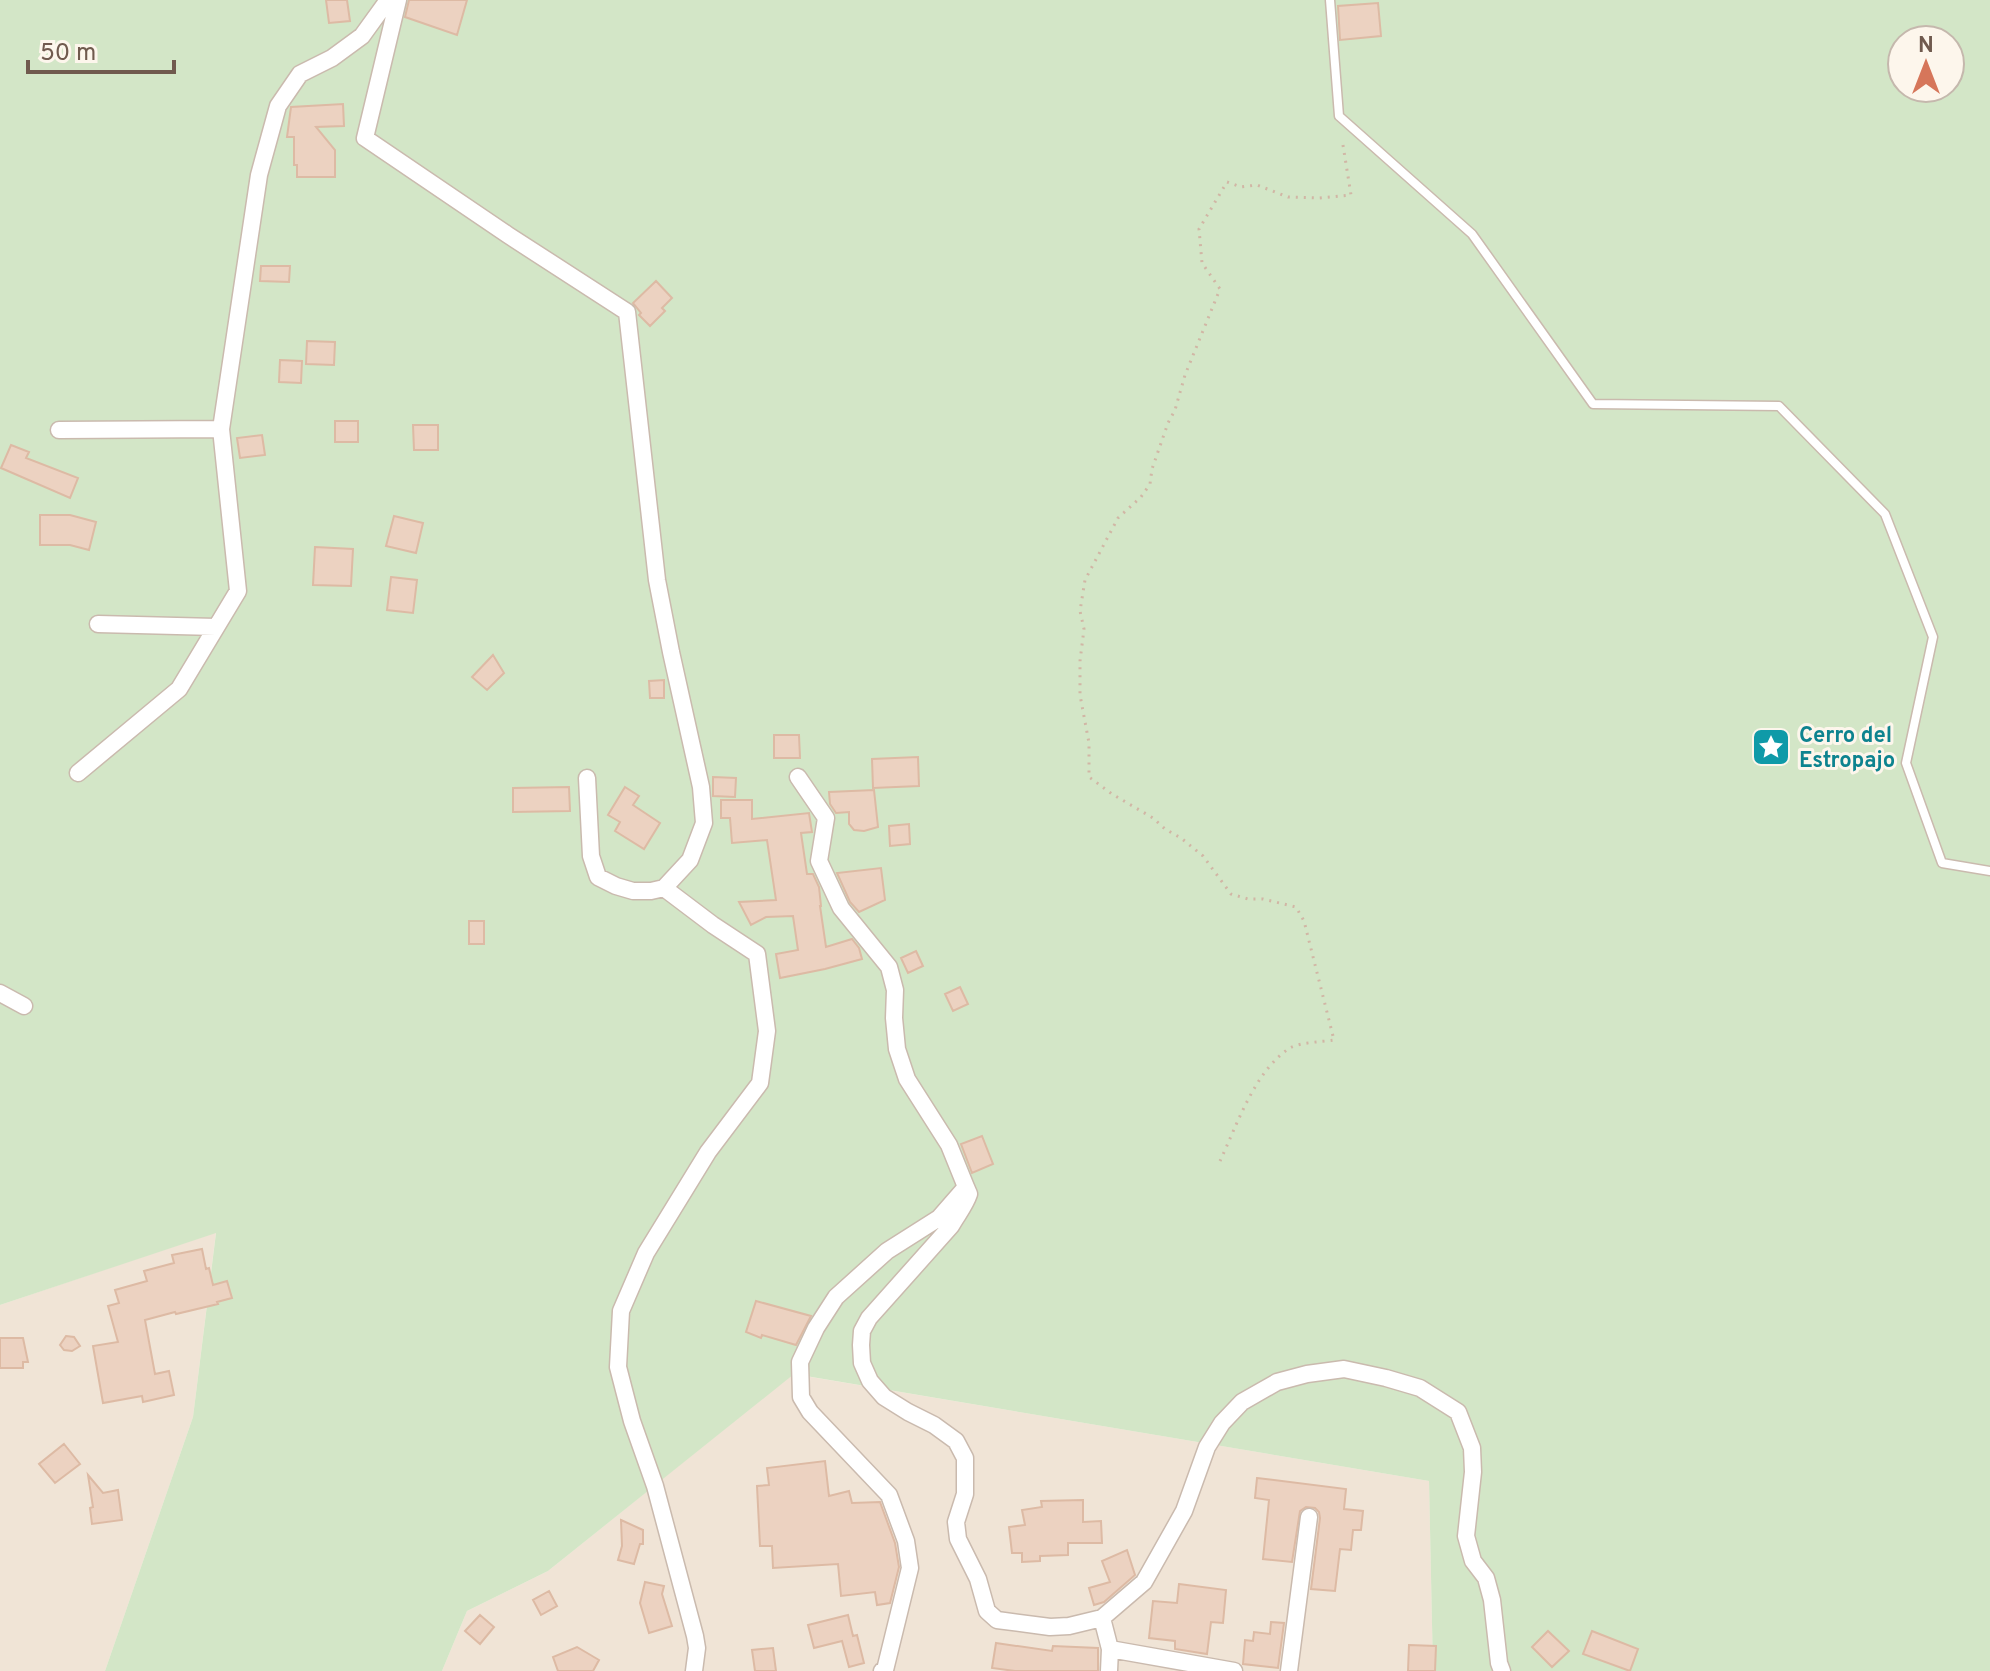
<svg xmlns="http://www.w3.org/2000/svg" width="1990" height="1671" font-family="Overpass,sans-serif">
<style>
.residential{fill:#f0e4d6}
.green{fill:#d3e6c7;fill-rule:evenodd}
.building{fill:#ecd2c1;stroke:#ddbaa4;stroke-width:2}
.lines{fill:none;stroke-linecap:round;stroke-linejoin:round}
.lane-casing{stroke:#cabaae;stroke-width:11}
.street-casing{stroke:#cabaae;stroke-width:19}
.path{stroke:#d1b6a5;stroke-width:3;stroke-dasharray:2 6;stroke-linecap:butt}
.lane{stroke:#fff;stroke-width:8}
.street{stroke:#fff;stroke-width:16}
.labels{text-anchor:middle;stroke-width:6;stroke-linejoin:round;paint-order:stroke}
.culture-label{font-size:22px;font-weight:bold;fill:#0d838f;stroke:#fdf6ec;text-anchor:start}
</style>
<rect width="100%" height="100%" fill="#faf2e7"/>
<path class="residential" d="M216,1232L193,1417L105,1671H0V1305Z
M793,1374L1429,1481L1433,1671H442L467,1611L548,1571Z"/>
<path class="green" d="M0,0H1990V1671H1433L1429,1481L794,1374L548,1571L467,1611L442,1671H105L193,1417L216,1233L0,1305ZM1902,40H1950V88H1902Z"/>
<path class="building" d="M326,0H347L350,21L329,23Z
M409,0H467L457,35L405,17Z
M1378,3L1381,36L1340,40L1338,6Z
M343,104L344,126L316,127L335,150V177H297V165H294V137H287L291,107Z
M261,266H290L289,282L260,281Z
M656,281L672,298L662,308L665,311L650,326L639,315L641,313L633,303Z
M307,341L335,342L334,365L306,364Z
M280,360L302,361L301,383L279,382Z
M335,421H358V442H335Z
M413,425H438V450H414Z
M262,435L265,455L240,458L237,438Z
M11,445L29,452L26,458L78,478L70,498L1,468Z
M40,515H70L96,522L89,550L70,545H40Z
M394,516L423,523L416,553L386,546Z
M315,547L353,549L351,586L313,585Z
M391,577L417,580L413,613L387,610Z
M493,655L504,673L487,690L472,677Z
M664,680V698H650L649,681Z
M774,735H799L800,758H774Z
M918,757L919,786L873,788L872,759Z
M713,777L736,778L735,797L713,796Z
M569,787L570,811L513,812V788Z
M625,787L639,796L633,805L660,823L644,849L615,831L620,822L608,815Z
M874,790L878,827L864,831L854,830L849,824V812L836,813L830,804L829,792Z
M721,800H752V819L809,813L812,832L801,833L807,874H813L819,887L821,906H820L826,947L852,939L859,948L862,959L825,969L780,978L776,954L798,950L793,916L766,917L751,925L739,902L776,900L767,840L732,843L730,818H721Z
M909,824L910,844L890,846L889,826Z
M881,868L885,900L859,912L850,902L837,873Z
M469,921H484V944H469Z
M916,951L923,966L908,973L901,958Z
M960,987L968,1004L953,1011L945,994Z
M982,1136L993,1164L972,1173L961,1144Z
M202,1249L206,1269L209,1268L213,1285L227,1281L232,1298L217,1302L218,1304L176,1314L175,1312L145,1320L155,1374L169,1371L174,1395L143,1402L142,1396L103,1403L93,1346L118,1342L108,1306L119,1303L115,1290L147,1281L144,1271L174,1263L172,1255Z
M756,1301L811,1316L796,1345L762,1335L761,1338L746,1332Z
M66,1336L74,1337L80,1346L72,1351L64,1350L60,1345Z
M0,1338H23L28,1362H23V1368H0Z
M64,1444L80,1464L55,1483L39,1464Z
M825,1461L829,1496L849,1491L852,1503L880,1502L895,1543L899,1567L890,1603L877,1605L875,1592L841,1596L838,1564L773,1568L772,1546H760L757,1486L769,1485L767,1468Z
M88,1475L103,1493L118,1490L122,1520L92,1524L90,1508L93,1507Z
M1257,1478L1346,1489L1344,1509L1363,1511L1361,1530H1353L1351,1550L1340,1549L1335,1591L1311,1589L1320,1518L1319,1512L1315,1508L1306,1507L1300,1511L1292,1562L1263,1559L1269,1500L1255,1498Z
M1083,1500V1522L1101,1521L1102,1543H1068V1555L1040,1556V1561L1022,1562V1553H1012L1009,1527L1025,1525L1022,1510L1042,1507L1041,1501Z
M621,1520L643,1530V1544H640L634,1564L618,1560L622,1546Z
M1127,1550L1135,1575L1104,1602L1094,1605L1089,1588L1110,1582L1102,1561Z
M645,1582L664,1586L662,1594L672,1626L649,1633L640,1603Z
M1179,1584L1226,1590L1223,1623L1211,1622L1207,1654L1175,1649V1641L1149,1638L1153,1601L1177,1603Z
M549,1591L557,1606L541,1615L533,1600Z
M480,1615L494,1627L480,1644L465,1631Z
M848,1615L853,1636L857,1635L864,1663L849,1667L842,1641L814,1648L808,1625Z
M1271,1622L1284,1623L1278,1668L1243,1664L1245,1640L1253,1641L1254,1632L1270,1634Z
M1548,1631L1569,1651L1552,1667L1532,1647Z
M1592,1631L1638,1649L1630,1671L1583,1654Z
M996,1643L1052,1651L1053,1646L1098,1648V1671H1015L992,1668Z
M1409,1645L1436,1646L1435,1671H1408Z
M577,1647L599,1660L593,1671H558L553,1657Z
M773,1648L776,1671H755L752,1650Z"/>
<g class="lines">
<g class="lane-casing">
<path id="lane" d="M1330,0L1339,116L1472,234L1593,404L1779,406L1885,514L1933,637L1906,763L1942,863L1990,871"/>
</g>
<g class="street-casing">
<path id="street" d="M398,0L365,138L508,235L627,312L657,580L671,652L701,787L704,823L690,860L664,888L651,891H633L616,886L598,877L591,856L587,778
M59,430L221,429
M98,624L216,627
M78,773L179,689L238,591L221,429L259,175L278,106L300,74L332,58L362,36L388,0
M798,777L826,818L819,861L841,908L889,967L895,990L894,1018L897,1049L907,1079L949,1145L966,1187L939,1218L887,1251L836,1297L816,1328L800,1362L801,1397L810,1412L889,1495L906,1541L910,1568L885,1670L882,1671
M664,888L713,925L757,954L767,1031L760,1083L708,1152L646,1253L621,1311L618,1367L632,1421L655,1486L695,1636L697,1648L694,1671
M0,993L24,1006
M966,1187L969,1194C965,1206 957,1215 951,1226L869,1318L862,1331L861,1345L862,1363L870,1381L884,1397L908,1412L934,1425L956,1441L965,1458V1494L956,1522L958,1539L978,1579L987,1611L997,1620L1050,1627L1069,1626L1102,1618L1144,1582L1184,1511L1207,1447L1222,1423L1242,1402L1277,1382L1307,1374L1344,1369L1386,1378L1420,1388L1458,1412L1472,1448L1473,1472L1466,1536L1473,1561L1486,1578L1492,1600L1499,1663L1502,1671
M1102,1618L1110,1649L1109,1671
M1110,1649L1234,1671
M1289,1671L1309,1517"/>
</g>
<path class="path" d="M1220,1161C1237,1125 1255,1070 1290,1048C1301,1042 1321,1042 1334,1040L1304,921L1296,907L1263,899H1248L1231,894L1203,856L1181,838L1165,829L1153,818L1112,794L1089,777V743L1080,695V661L1084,629L1080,611L1085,580L1118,518L1141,497L1150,484L1152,469L1168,423L1175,410L1185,375L1220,289L1202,263L1199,229L1227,182L1241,187L1257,185L1288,197L1319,198L1351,195L1342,139"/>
<use href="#lane" class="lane"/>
<use href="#street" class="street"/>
</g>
<defs>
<g id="sight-square" transform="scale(2)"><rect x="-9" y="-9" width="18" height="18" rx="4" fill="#0f9aa8" stroke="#fdf6ec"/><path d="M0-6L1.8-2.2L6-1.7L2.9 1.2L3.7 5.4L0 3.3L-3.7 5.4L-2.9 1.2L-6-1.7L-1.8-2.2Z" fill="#fff"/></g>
</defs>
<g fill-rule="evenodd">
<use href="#sight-square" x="1771" y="747"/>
</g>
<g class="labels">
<g class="culture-label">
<text x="1799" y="742">Cerro del<tspan x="1799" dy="25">Estropajo</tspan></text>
</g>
</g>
<g transform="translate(1926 64)"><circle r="38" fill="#fdf6ec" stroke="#c5b8ad" stroke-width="2"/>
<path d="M0-6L14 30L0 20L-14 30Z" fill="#d6765a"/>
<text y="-12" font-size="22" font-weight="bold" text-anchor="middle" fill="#705a4e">N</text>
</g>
<path d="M28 60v12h146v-12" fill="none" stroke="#705a4e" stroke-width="4"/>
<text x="40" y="60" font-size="24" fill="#705a4e" stroke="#fdf6ec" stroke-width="6" paint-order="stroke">50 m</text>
</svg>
